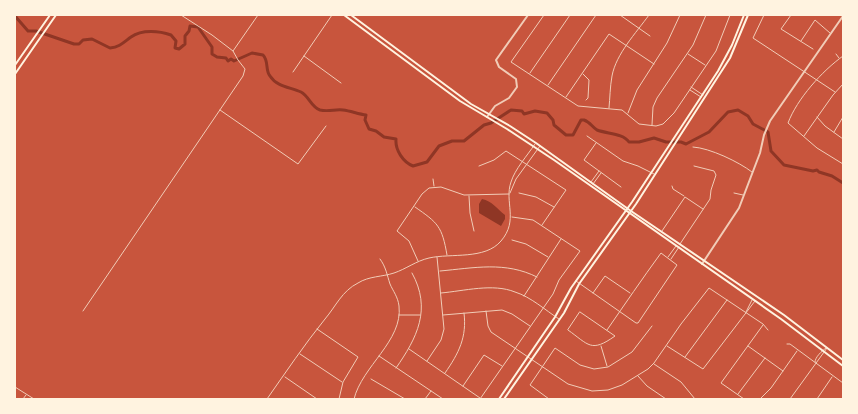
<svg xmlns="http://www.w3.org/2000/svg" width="858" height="414" font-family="'Titillium Web',sans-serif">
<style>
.water{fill:#8f3625}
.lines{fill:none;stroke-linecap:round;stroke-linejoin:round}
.river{stroke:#8f3625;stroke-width:3}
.minor{stroke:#f1ccb7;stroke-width:1}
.tertiary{stroke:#f1ccb7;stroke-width:2}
.secondary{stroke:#fff3e0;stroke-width:2}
</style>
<rect width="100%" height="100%" fill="#c8553d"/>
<path class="water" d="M482,199C492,201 497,209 505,215V219L501,226L479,213V204Z"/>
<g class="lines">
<path class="river" d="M15,16L28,31H36L74,44H79L83,40L92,39L110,48C120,47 124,42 131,37C142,29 160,31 171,35L176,41L175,48L179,49L185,44V36L189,31L190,26L198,27L212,47V54L217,57L226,58L228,61L231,59L234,61L252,53L263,55C269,61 265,70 270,76C277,87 290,87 301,92C309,96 311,107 320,110C329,112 335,109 343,110C351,111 358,114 366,115L365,120L369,129L376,131L384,137L396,139C395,150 403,162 413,166L427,162L439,146L452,141H464L484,125L491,123L511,110L522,111L524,114L535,111L547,113L553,120L554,125L566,135H573L581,120H584C590,122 592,127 597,130C607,134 623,133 629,142H639L654,138L666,142H681L686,144L709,132L728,112L738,110L748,116L753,124L768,132L771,151L784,165L813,171L817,170L819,172L832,176L843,183"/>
<path class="minor" d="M181,15L212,35L233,51
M544,15L511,62L578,106L622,110L639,124L656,126L663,124L674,113L716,51L730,15
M620,15L650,36
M764,15L753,38L835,92
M791,15L781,29L813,49
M801,41L815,20L830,33
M688,54L705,65
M836,54L839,58
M304,56L341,83
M843,56C822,71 797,99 788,123L817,148L843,164
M293,72L332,15
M530,73L570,15
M583,74L589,80L588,98L586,100
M548,85L596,15
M691,87L703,95
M690,90L701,97
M566,97L609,34L654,64
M609,108C610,98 610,87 612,76C616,54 636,33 649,15
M220,110L298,164L326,126
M628,113L637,90L667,43L680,15
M817,117L825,126L843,139
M652,125L653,107L657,98L693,45L706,15
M834,132L843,117
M587,136L623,161L638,166L654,174
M804,136L833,95L843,84
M596,143L584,160L621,187
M693,147C710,148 739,162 752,172
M479,166L494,160L506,151L566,190L542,225
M433,179L434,186
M591,182L599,171
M593,184L601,173
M672,186L673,189L684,196
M510,193L516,179L540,146
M519,193L536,197L554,207
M734,193L743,195
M469,196L470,213L474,231
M415,207C438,223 442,226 447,255
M662,231L685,197L703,209
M512,240L526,244L548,257
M680,244L710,199L711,190L716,175L714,171L694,166
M668,257L676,246
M671,259L679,247
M418,261L409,241L397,231L422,194L429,188L441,187L464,195L509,194
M440,271C474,268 505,261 537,277
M576,281C596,295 616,309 636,323H638L677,265L661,253C642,279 625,304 607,330
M441,293C464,291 493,283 515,292C531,297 545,310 559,319
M593,293L605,276L630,293
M524,296L561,239
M83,311L243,76L245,69L238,60L233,51L258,15
M486,311L488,326L491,332L568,384L592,391L608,390L622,385L648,369L654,363L681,324L709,288L763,324L768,330
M580,312L615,336C591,353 589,345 568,330Z
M746,312L752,300
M399,315H420
M443,315L502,310L512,314L530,326
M317,329L358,357L343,382L339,399
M787,344H790L843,383
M601,346L607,366
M667,346L703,369L755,301
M748,346L783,371
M409,349L480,398
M300,354L342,382
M379,356L443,399
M685,357L727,300
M427,361L441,340L444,329L437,257
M815,362C815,357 822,351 826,348
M654,364L681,382L695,399
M396,368C417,338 432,309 412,273
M445,373C459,353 467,337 464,313
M638,376L647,386L666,399
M285,377L317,399
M371,379L405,399
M463,386L484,355L502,366
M15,387L34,399
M738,394L765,358
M23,399L26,395
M267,399C286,372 304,345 325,319C336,306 342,291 358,283C369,276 382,277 394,273C406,269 416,261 429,258C451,253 485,260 501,241C519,220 504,202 511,182C515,169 527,156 535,144
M354,399C362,366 403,341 399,306C398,297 393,291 390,284C387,275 386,267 380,259
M425,399L431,391
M480,399L553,294L559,280L580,251L533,220L512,217
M549,399L530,385L555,348L580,365L594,369L608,367L632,352L652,326
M744,399L721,383L763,325
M760,399L771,388L797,351
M790,399L827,348
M817,399L832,377"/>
<path class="tertiary" d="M487,117L495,106L509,98L517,87L516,79L499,67L496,60L528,15
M702,264L739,208L760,153L764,135L770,121L843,16"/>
<path class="secondary" d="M344,15L460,101L507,129L554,160L781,319L843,366
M351,15L471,104L510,126L536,143L631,211L784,315L843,360
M15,65L50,15
M15,74L56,15
M499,399L555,317L571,288L632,202L718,71L732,45L744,15
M504,399L564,313L579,284L636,204L721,72L730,58L748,15"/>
</g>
<rect width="858" height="414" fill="none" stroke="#fff3e0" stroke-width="32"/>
</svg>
